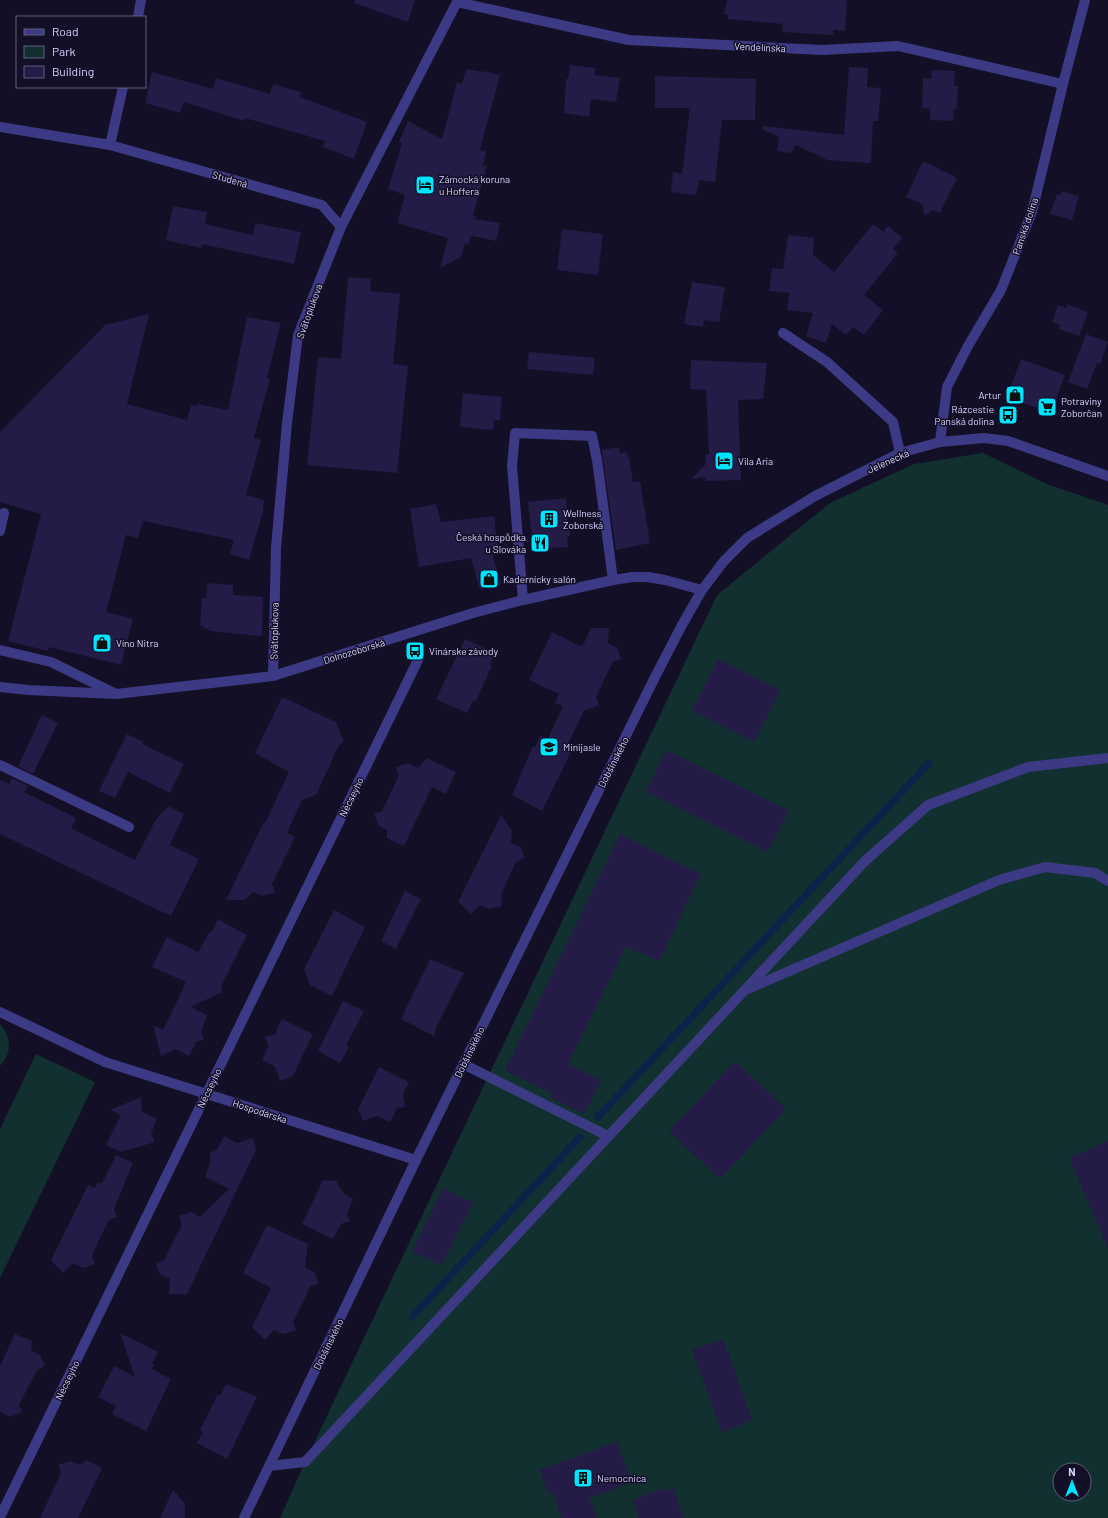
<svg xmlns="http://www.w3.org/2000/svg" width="1108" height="1518" font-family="Barlow,sans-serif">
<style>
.green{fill:#12302f;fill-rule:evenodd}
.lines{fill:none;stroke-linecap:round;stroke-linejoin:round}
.stream{stroke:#0c2248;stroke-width:7}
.building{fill:#241b47}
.service{stroke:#3d3a85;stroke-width:10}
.minor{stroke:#3d3a85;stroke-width:10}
.tertiary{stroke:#3d3a85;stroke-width:10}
.labels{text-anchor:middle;stroke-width:3;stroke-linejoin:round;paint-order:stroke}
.street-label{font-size:10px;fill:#d9d4ff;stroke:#130f26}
.poi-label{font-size:10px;fill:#d9d4ff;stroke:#130f26;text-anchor:start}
</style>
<rect width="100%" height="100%" fill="#130f26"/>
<path class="green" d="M983,453L1047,484L1108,505V1518H280L305,1462L717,595L830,503L914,464ZM1060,1470H1084V1494H1060Z
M0,1024C12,1037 12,1053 0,1066Z
M36,1054L95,1082L0,1278V1129Z"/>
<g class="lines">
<path class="stream" d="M598,1117L929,763
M412,1317L580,1137"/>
</g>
<path class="building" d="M355,0H415L408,22L354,3Z
M727,0H847L845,31L833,30V35L782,32L783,24L728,19V15L724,14Z
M570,65L595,68V75L620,78L616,102L591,99L589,117L564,113L566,79H568Z
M849,67L868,68L867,87L881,88L878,121H873L871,163L827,160L796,145L791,153L777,151L779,137L762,129L763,126L844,135Z
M466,69L483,72L484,71L500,75L480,150L486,152L483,166H487L473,215L476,216L475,219L500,223L496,241L471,236L468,244L465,243L461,257L440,268L448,238L397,223L405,195L388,189L402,143L399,142L408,121L442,139L457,82L462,84Z
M932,70L955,71L954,86H958L957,109H954L953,121L930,120V109L922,108L923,78L931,79Z
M152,72L213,89L216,78L270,94L273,84L301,92L300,97L367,122L354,159L323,147L325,141L245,118L244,121L184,102L180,113L145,103Z
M655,76L756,79L755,120H722L715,182L699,180L696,195L671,192L673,172L682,174L690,108H655Z
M923,161L957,178L940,213L933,210L925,216L922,204L906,197Z
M1062,191L1079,196L1072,220L1050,214L1057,194L1060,195Z
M173,206L207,212L205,224L253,235L255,223L301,232L294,264L202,244L201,248L166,240Z
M873,224L883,232L888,226L902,238L893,249L898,253L864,295L883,310L864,335L853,327L846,335L832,324L826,343L806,336L813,313L787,310L789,293L769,291L772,268L783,269L788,235L814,238L813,255L834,272Z
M562,229L603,234L598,275L557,270Z
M348,277L371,279L370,291L400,294L393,364L408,366L397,473L307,465L318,357L341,359Z
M692,282L725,287L719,322L704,320L703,327L684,324Z
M1067,304L1088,312L1079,336L1059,329L1060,325L1052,322L1058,305L1067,308Z
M149,314L127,404L187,420L191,405L197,406V404L228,410L247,317L281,323L267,378L270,379L254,438L261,440L246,495L264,500L263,511L249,560L230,554L234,540L143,521L138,538L126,535L106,612L133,619L121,665L49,647L48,651L8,641L41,514L0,502V432L105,325Z
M1086,334L1108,342L1100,364L1097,363L1087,389L1068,382Z
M529,352L595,358L593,375L527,369Z
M1021,359L1065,375L1051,413L1007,397Z
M691,360L767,363L763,399L738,400L741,480L706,481V477L691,479L706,464L705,455L709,454L706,390L690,389Z
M463,393L502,397L500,420H494L493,430L460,427Z
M619,447L620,453L627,452L628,457H629L633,482L640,481L650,543L616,550L602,452V450Z
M566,498L570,536H567L568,547L533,549L528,502Z
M436,504L441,522L494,516L498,552L492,553L501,584L480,590L471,558L419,567L410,509Z
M207,583L233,585V595L263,597L262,636L210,631L200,625L202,598H206Z
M591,628H609L608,643L617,648L621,659L613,662L604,680L596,697L599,705L587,710L585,709L568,744L571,752L542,811L512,795L533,746L535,747L541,736L548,738L563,706L555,703L559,694L529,680L552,632L582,647Z
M465,639L495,653L490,665L492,666L475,702L473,701L467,713L436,699Z
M718,659L780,690L754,742L692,711Z
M282,697L336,722L344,742L339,745L316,795L302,800L287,833L295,837L272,884L275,892L263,896L253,892L245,900H226L264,822L265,823L289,772L255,753Z
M42,715L58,723L33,774L18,766Z
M127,734L143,742L142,744L184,764L170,793L128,772L115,798L99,791Z
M666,750L789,811L768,852L646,792Z
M427,758L456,772L446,794L432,787L404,846L387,838V830L379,826L374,814L382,811L399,775L396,767L408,763L418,768Z
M12,778L28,786L24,792L76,818L71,828L135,860L155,821L168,806L184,814L170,845L199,859L171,916L0,834V780L9,784Z
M501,815L512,831L511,843L520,847L525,858L516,862L508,879L501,895L502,906L489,909L480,905L471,914L458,902Z
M620,834L701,874L659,961L626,946L568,1064L601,1080L584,1114L550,1097L552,1093L505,1071Z
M405,891L421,899L396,949L381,941Z
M334,910L365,927L332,996L310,985L304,969Z
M218,919L247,935L221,987L222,992L191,1007L207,1015L201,1032L204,1039L196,1042L189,1056L175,1049L161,1056L153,1025L163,1030L186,982L152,967L167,937L198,952L209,933H211Z
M430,959L464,973L437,1025L434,1036L401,1019Z
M343,1001L364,1011L346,1046L349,1047L340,1063L318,1051Z
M282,1019L313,1034L293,1076L280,1081L275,1067L262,1060L268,1046L265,1037L275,1034Z
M735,1061L786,1109L720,1179L669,1131Z
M379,1067L409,1082L403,1094L405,1107L397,1108L390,1122L377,1116L363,1121L358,1109Z
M141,1097L142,1112L157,1119L151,1134L155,1142L121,1152L106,1145L121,1115L110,1110Z
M224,1136L237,1143L253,1138L256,1150L187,1294H169L170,1279L161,1275L156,1264L164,1260L182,1225L179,1216L191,1212L200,1217L229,1189L205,1177L211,1161L209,1153L217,1150Z
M1108,1141V1249L1069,1158Z
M116,1155L133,1163L114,1209L117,1217L109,1220L100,1238L92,1256L95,1264L83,1268L73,1263L63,1273L51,1260L88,1185L94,1188L98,1183H102Z
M323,1180L336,1181L344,1194L353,1199L347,1213L350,1221L341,1224L333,1239L302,1224Z
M443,1188L473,1203L442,1265L412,1252Z
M267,1225L308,1244L305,1267L314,1272L319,1283L310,1287L302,1304L293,1322L296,1330L284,1334L274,1330L265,1340L252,1327L271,1288L243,1273Z
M120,1333L158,1352L152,1363L154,1365L152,1369L171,1379L146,1431L112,1414L116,1406L98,1397L114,1366L135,1377Z
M15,1334L32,1341L31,1350L40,1355L45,1366L37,1370L28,1387L19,1405L22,1412L10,1417L0,1412V1366Z
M723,1339L752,1420L722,1432L692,1350Z
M226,1384L257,1397L227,1459L197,1443L203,1432L200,1430L218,1394L220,1396Z
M617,1442L632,1482L589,1498L597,1518H562L552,1492L548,1494L540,1470Z
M86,1460L102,1468L78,1518H40L61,1473L58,1465L70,1461L80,1465Z
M664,1488L665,1491L673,1488L684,1518H639L632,1500Z
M173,1490L185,1504V1518H160Z"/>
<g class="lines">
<path class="service" d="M783,333L827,362L893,422L900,453
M0,531L4,513
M523,600L512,466L515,433L592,436L597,460L613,580
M0,650L51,662L116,694
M0,765L129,827
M748,989L999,880L1045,867L1095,873L1108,881
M0,1012L105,1062
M463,1064L608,1136
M269,1466L305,1462L865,861L928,805L1028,767L1108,758"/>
<path class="minor" d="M457,2L629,40L822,50L898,46L1063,84
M138,17L141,0
M0,127L110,145L322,205L341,227
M110,145L123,87
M940,442L947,387L968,346L1001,290L1032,212L1063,84L1085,0
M273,676L276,548L287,423L298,335L341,227L458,0
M105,1062L416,1160
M0,1517L418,660"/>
<path class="tertiary" d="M0,687L28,690L116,694L273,676L473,613L523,600L613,580L633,577H648L665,580L702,590
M244,1518L416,1160L655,677L682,625L702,590L724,561L747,538L815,496L900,453L940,442L984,438L1008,441L1108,476"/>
</g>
<defs>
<g id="hotel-square" transform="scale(1)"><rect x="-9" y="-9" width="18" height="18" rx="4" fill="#00e5ff" stroke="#130f26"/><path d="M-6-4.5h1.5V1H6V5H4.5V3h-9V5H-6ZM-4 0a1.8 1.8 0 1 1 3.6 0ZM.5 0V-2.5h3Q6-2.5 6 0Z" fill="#111"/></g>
<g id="shop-square" transform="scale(1)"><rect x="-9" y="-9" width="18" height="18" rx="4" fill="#00e5ff" stroke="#130f26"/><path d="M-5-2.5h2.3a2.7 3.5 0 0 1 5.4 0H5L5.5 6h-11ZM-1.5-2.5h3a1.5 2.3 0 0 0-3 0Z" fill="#111"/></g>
<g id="supermarket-square" transform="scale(1)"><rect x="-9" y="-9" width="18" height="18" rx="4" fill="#00e5ff" stroke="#130f26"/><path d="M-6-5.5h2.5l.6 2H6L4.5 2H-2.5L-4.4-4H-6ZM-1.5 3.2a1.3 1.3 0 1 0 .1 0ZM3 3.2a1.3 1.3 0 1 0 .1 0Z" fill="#111"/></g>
<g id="bus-square" transform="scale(1)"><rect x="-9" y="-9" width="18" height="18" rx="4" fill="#00e5ff" stroke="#130f26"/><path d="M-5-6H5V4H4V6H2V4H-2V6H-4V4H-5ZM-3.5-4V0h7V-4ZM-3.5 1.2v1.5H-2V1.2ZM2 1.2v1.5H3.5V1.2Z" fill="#111"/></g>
<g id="building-square" transform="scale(1)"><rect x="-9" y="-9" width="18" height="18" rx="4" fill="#00e5ff" stroke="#130f26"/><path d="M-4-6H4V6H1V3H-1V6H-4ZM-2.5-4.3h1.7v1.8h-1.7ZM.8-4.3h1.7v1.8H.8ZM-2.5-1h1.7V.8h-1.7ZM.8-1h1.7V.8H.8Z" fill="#111"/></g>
<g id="restaurant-square" transform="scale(1)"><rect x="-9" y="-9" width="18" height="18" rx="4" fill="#00e5ff" stroke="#130f26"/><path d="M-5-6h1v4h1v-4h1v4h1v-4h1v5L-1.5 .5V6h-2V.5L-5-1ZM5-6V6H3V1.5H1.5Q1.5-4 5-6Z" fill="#111"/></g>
<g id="school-square" transform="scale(1)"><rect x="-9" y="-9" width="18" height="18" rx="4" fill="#00e5ff" stroke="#130f26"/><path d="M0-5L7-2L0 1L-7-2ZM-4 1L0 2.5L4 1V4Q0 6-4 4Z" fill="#111"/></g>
</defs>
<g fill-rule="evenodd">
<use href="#hotel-square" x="425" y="185"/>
<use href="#shop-square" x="1015" y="395"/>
<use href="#supermarket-square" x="1047" y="407"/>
<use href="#bus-square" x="1008" y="415"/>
<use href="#hotel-square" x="724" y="461"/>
<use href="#building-square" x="549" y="519"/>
<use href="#restaurant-square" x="540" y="543"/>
<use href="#shop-square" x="489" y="579"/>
<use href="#shop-square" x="102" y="643"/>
<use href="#bus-square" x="415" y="651"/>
<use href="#school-square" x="549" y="747"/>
<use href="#building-square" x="583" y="1478"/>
</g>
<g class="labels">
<g class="street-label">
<text transform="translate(760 47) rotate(3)" y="4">Vendelínska</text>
<text transform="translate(230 179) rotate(16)" y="4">Studená</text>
<text transform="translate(1025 226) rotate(-71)" y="4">Panská dolina</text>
<text transform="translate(309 311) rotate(-70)" y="4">Svätoplukova</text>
<text transform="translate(888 461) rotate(-24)" y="4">Jelenecká</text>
<text transform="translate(274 631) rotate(-89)" y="4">Svätoplukova</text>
<text transform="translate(354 651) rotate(-17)" y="4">Dolnozoborská</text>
<text transform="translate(613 762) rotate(-63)" y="4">Dobšinského</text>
<text transform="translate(351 797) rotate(-64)" y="4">Nécseyho</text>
<text transform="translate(469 1052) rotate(-64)" y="4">Dobšinského</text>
<text transform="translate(209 1088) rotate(-64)" y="4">Nécseyho</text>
<text transform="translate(260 1111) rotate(18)" y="4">Hospodárska</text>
<text transform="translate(328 1344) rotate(-64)" y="4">Dobšinského</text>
<text transform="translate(67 1380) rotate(-64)" y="4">Nécseyho</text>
</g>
<g class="poi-label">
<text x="439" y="183">Zámocká koruna<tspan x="439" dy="12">u Hoffera</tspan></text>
<text x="1001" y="399" text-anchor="end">Artur</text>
<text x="1061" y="405">Potraviny<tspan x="1061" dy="12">Zoborčan</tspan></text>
<text x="994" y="413" text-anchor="end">Rázcestie<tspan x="994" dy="12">Panská dolina</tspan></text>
<text x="738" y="465">Vila Aria</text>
<text x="563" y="517">Wellness<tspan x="563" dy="12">Zoborská</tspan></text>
<text x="526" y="541" text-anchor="end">Česká hospůdka<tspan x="526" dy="12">u Slováka</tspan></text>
<text x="503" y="583">Kadernícky salón</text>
<text x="116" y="647">Víno Nitra</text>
<text x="429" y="655">Vinárske závody</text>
<text x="563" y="751">Minijasle</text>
<text x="597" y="1482">Nemocnica</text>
</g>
</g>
<rect x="16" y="16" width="130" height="72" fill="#130f26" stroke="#625e7d"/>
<rect x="24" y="29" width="20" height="6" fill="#3d3a85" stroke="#625e7d"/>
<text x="52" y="36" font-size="12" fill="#d9d4ff">Road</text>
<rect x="24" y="46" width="20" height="12" fill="#12302f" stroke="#625e7d"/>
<text x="52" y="56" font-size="12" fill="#d9d4ff">Park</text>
<rect x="24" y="66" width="20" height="12" fill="#241b47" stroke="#625e7d"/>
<text x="52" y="76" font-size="12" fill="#d9d4ff">Building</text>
<g transform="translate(1072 1482)"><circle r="19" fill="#130f26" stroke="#625e7d"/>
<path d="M0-3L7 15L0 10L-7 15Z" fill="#00e5ff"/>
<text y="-6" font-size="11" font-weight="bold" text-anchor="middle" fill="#d9d4ff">N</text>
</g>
</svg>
